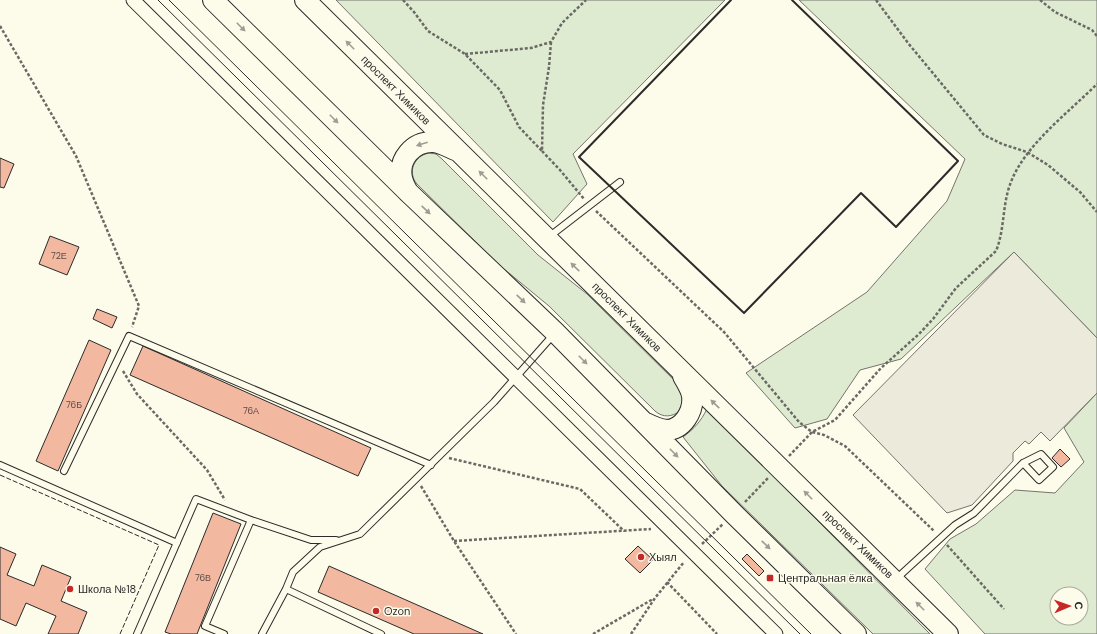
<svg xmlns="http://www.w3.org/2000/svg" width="1097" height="634" font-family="'DM Sans',sans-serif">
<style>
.green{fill:#deebd1;stroke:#74746e;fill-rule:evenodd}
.parking{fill:#eceadb;stroke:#74746e}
.building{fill:#f2b8a0;stroke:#2b2b2b}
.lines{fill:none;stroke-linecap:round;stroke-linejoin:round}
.lane-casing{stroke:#2b2b2b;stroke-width:8}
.street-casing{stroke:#2b2b2b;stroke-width:15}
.primary-casing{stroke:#2b2b2b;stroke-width:22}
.path{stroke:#6a6964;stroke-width:2.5;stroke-dasharray:3 2;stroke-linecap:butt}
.lane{stroke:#fdfbea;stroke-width:6}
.street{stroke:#fdfbea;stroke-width:13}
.primary{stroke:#fdfbea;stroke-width:20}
.tram{stroke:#2b2b2b;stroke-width:1}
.fence{stroke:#2b2b2b;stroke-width:1;stroke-dasharray:5 2;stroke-linecap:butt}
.wall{stroke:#2b2b2b;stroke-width:2}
.oneway{fill:#9e9d94}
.poi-dot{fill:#c62828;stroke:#fdfbea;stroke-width:1.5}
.labels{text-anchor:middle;stroke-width:3;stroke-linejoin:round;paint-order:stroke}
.number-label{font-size:9px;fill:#5d4e48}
.street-label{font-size:11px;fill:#2b2b2b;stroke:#fdfbea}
.poi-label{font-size:11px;fill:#2b2b2b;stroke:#fdfbea;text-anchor:start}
</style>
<rect width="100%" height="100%" fill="#fdfbea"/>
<path class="green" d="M336,0H725L573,154L587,184L553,222Z
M799,0H1097V338L1014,252L901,359L860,370L827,419L795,428L746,373L867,292L947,201L965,159Z
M429,153L436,154L442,159L538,255L587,294L680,386L685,395L680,411C672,417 663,418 655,411L549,306L498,264L417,184C407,172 414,156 429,153Z
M1097,393V634H985L925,569L950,539L976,524L1015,490L1055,493L1084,462L1064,428ZM1057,594H1081V618H1057Z
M707,409L930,634H873L722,486L683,437C694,429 701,421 707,409Z"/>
<path class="parking" d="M1014,252L1097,338V393L1050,441L1041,432L1029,444L1025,441L1013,453V461L972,505L947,513L853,415Z"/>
<path class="building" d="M0,158L14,164L4,188L0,187Z
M50,236L79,247L67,275L39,264Z
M97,309L117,317L112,328L93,319Z
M89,340L111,350L58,471L36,461Z
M143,346L371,448L358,476L130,375Z
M1060,449L1070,459L1061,467L1052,458Z
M213,513L241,524L197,634H171L165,632Z
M638,546L653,560L640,573L625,559Z
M0,547L16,554L7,575L34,586L42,565L71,577L61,601L87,612L78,634H48L56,616L26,603L16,626L0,619Z
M747,554L764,571L759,576L742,559Z
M329,566L483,634H414L318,592Z"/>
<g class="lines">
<g class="lane-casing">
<path id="lane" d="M550,236L620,182
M0,465L177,543
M64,471L129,336L431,465
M896,579L955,525L974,513L1023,463L1041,454L1053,467L1039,480L1023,463
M286,589L381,634
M137,634L196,499L251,520L311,540H336
M224,634L205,626L251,520
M262,634L286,589L293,572L320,547L360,534L494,402L554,334"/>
</g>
<g class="street-casing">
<path id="street" d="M133,0L776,634"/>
</g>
<g class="primary-casing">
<path id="primary" d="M213,0L409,193L555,332L734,514L856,634
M305,0L948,634
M408,192C405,187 403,183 402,178C398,159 413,142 432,142C440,142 448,147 455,150
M646,423C652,426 659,429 666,430C683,430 694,411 692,396C691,389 686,382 683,376"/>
</g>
<path class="path" d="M403,0L414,12L428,31L465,54L500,90L519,127L542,151L543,105L549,67L551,42
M876,0L908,43L984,135L1002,144L1027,152L1048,165L1080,192L1097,212
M1040,0L1055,12L1092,30L1097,36
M0,26L76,156L139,306L132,327
M465,54L531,48L551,42L562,23L586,0
M542,151L560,170L584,199
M596,211L724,332L799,422L812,432L824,435L845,446L934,531
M123,371L137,394L207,470L225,500
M789,456L812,432L835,420L881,368L919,334L933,319L956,288L996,251C1005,229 1002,204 1011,182C1025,145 1069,112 1097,84
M449,458L580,489L624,531
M421,486L454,541L516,634
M745,502L768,478
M454,541L651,529
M702,544L723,524
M947,545L1004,609
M667,582L717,634
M593,634L653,599
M631,634L655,598L684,562"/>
<use href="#lane" class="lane"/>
<use href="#street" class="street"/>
<use href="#primary" class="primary"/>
<path class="tram" d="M158,0L800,634
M169,0L811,634"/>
<path class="fence" d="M0,475L159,545L120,634"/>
<path class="wall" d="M731,0L579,157L744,313L861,193L896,227L958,161L792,0"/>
</g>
<defs><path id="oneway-solid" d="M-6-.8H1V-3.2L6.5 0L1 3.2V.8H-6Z"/></defs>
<g class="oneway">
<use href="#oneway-solid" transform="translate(241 27) rotate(45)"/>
<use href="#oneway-solid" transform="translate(350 45) rotate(-135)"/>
<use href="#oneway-solid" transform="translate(334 119) rotate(45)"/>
<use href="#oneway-solid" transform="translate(422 144) rotate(162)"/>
<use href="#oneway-solid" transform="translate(483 175) rotate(-135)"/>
<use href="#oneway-solid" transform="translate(426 210) rotate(43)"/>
<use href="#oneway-solid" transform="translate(575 267) rotate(-136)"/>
<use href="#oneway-solid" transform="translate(521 299) rotate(43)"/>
<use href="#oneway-solid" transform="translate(583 360) rotate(45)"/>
<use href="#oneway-solid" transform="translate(715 404) rotate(-136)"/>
<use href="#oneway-solid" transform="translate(674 453) rotate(46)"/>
<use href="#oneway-solid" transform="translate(808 495) rotate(-135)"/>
<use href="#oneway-solid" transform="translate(766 545) rotate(44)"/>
<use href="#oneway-solid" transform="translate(920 606) rotate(-135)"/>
</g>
<g class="poi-dot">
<circle cx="641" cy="557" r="4"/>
<rect x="766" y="574" width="8" height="8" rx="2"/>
<circle cx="70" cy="589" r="4"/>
<circle cx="376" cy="611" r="4"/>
</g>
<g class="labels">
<g class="number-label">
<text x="59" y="259">72Е</text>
<text x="74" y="408">76Б</text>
<text x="251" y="414">76А</text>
<text x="203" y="581">76В</text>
</g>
<g class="street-label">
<text transform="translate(396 90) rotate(45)" y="4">проспект Химиков</text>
<text transform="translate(627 317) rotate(45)" y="4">проспект Химиков</text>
<text transform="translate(858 544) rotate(44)" y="4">проспект Химиков</text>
</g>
<g class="poi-label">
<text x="649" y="561">Хыял</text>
<text x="778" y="582">Центральная ёлка</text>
<text x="78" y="593">Школа №18</text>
<text x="384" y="615">Ozon</text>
</g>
</g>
<g transform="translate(1069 606) rotate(88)"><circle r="19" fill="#fdfbea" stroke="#a9a89e"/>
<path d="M0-3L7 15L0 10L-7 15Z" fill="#c62828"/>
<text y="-6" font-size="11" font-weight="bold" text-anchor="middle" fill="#2b2b2b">С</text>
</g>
</svg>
